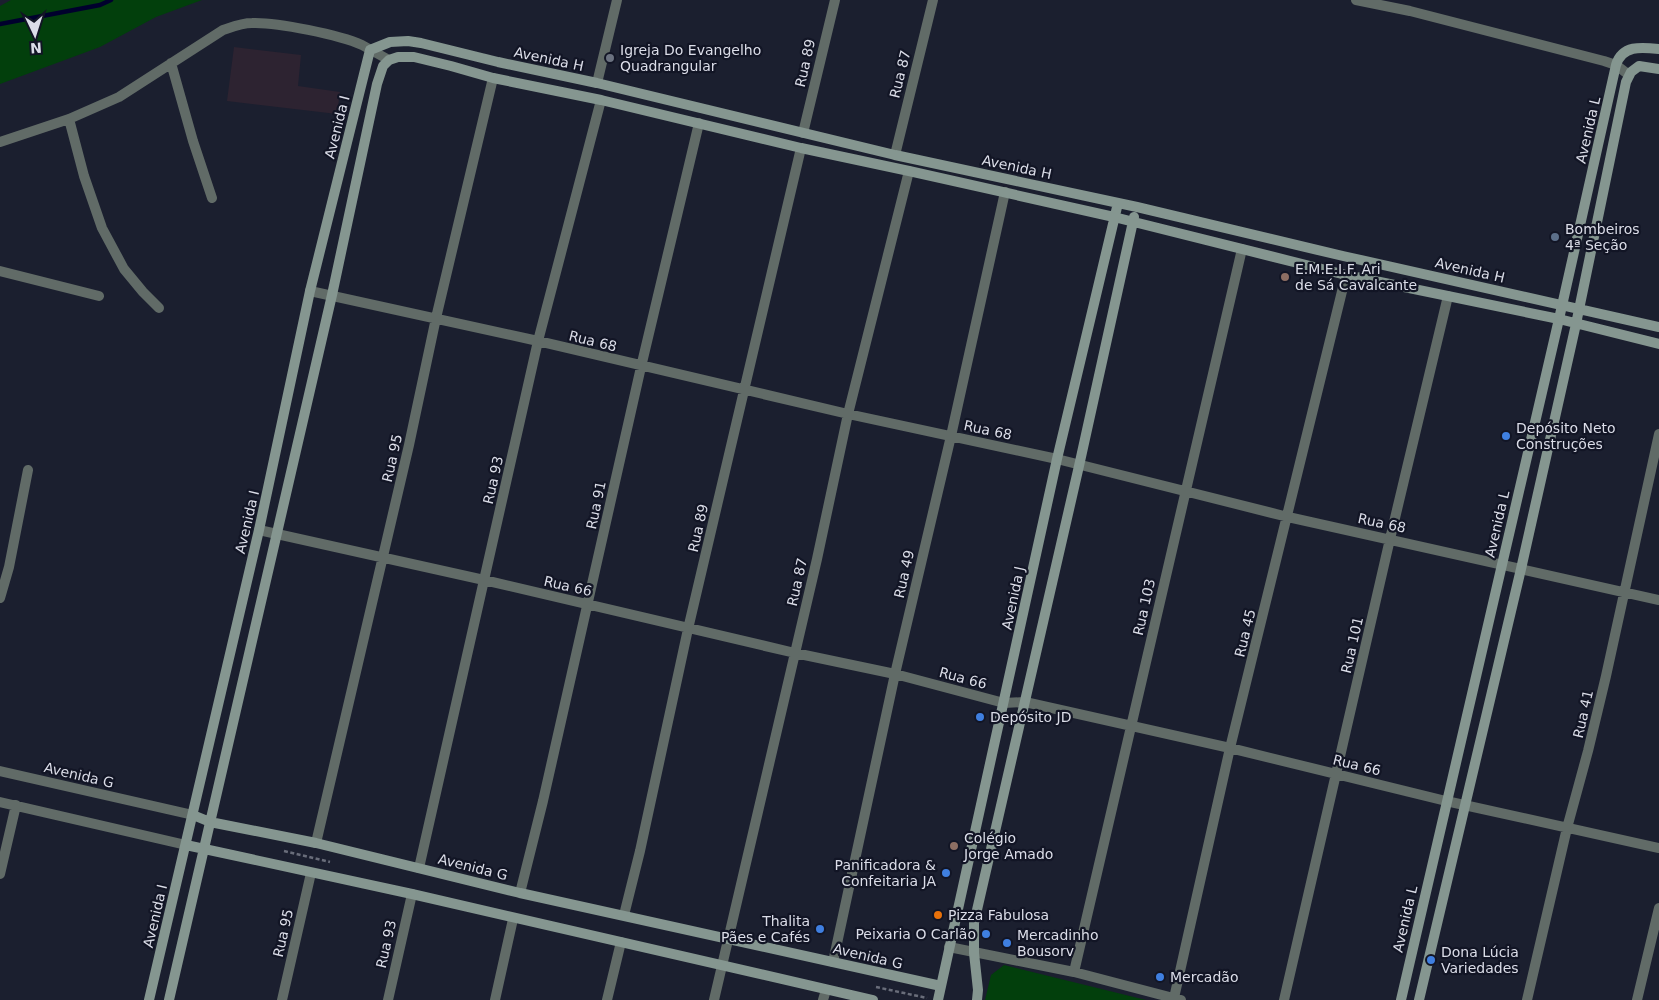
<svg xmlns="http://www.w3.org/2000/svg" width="1659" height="1000" font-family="'DejaVu Sans',sans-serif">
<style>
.industrial{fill:#2d2331}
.green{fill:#023f0c}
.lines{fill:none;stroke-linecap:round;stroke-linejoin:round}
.stream{stroke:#00002d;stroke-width:4.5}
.path{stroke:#696d7a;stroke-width:2.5;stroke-dasharray:4 2.5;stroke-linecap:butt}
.street{stroke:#616b67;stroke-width:10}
.secondary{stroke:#859690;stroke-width:10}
.worship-dot{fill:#6b7280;stroke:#121525;stroke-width:2}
.service-dot{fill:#5c6f8a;stroke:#121525;stroke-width:2}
.education-dot{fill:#8d6e63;stroke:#121525;stroke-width:2}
.shop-dot{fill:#3f7fe0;stroke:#121525;stroke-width:2}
.food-dot{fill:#e8710a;stroke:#121525;stroke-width:2}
.labels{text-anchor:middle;stroke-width:4.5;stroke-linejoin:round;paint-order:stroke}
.poi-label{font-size:14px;fill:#dbdde8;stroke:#121525;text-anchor:start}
.street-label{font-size:14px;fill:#dbdde8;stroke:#121525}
</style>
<rect width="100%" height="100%" fill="#1b1f2f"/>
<path class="industrial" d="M234,47L301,55L298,86L340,92L337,114L227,101Z"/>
<path class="green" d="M11,0H202L156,17L100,47L0,84V6Z
M1004,965L1146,1000H985L991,975Z"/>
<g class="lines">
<path class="stream" d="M0,24L100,5L111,0"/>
<path class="path" d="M284,851L330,862
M876,987L927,998"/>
<path class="street" d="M1356,0L1410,11L1604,61L1616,65L1629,75
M171,63L193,141L212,198
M597,83L617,0
M69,119L84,176L102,228L124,269L143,292L159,308
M803,133L835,0
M0,142L69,119L119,97L223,30C232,27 242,23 252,23C277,22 340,35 362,45C371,50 380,55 389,60
M895,155L933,0
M0,271L99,296
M310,291L538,341L848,414L1057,459L1288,517L1659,600
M259,530L484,580L795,653L895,674L1004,703L1025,702L1230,748L1446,801L1659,848
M0,598L9,567L28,470
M0,771L193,815
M0,802L186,845
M316,843L409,445L436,318L493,78
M419,868L538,341L601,100
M0,874L16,805
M520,893L543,801L641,367L699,123
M624,915L640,851L688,629L801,148
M949,947L1074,972L1181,1000
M833,962L895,674L951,436L1005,192
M1074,972L1242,249
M1174,998L1230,748L1346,275
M282,1000L311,873
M388,1000L412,894
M495,1000L513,919
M607,1000L621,942
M714,1000L817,559L848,414L909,171
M823,1000L826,990
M1284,1000L1390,539L1448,296
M1527,1000L1567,828L1588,751L1606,676L1659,434
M1637,1000L1659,908"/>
<path class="secondary" d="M193,815L210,822L316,843L520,893L941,986
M186,845L412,894L873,1000
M149,1000L259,530L310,291L370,50L390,42L408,41L421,43L498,62L597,83L895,155L1137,207L1343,256L1659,327
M169,1000L332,295L377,84L383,66L389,60L398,57H414L451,66L493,78L601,100L801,148L909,171L1114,217L1346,275L1559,319L1659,344
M938,1000L1057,459L1118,203
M977,1000L978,990L974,953V923L1079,466L1134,217
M1401,1000L1559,319L1616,65C1622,45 1641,47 1659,49
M1419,1000L1521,569L1576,324L1626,82L1631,72L1639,66L1659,69"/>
</g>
<circle class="worship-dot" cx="610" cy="58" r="5"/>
<circle class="service-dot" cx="1555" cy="237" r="5"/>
<g class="education-dot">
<circle cx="1285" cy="277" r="5"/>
<circle cx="954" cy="846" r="5"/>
</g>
<g class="shop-dot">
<circle cx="1506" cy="436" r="5"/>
<circle cx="980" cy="717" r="5"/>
<circle cx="946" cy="873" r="5"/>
<circle cx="820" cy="929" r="5"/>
<circle cx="986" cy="934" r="5"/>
<circle cx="1007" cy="943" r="5"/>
<circle cx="1431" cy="960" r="5"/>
<circle cx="1160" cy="977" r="5"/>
</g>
<circle class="food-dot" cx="938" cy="915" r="5"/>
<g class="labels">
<g class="poi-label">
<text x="620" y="55">Igreja Do Evangelho<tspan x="620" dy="16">Quadrangular</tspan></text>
<text x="1565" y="234">Bombeiros<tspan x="1565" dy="16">4ª Seção</tspan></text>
<text x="1295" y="274">E.M.E.I.F. Ari<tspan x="1295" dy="16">de Sá Cavalcante</tspan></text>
<text x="1516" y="433">Depósito Neto<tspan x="1516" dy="16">Construções</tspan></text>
<text x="990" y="722">Depósito JD</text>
<text x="964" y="843">Colégio<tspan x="964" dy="16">Jorge Amado</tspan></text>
<text x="936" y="870" text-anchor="end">Panificadora &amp;<tspan x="936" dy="16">Confeitaria JA</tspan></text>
<text x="948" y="920">Pizza Fabulosa</text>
<text x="810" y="926" text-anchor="end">Thalita<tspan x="810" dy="16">Pães e Cafés</tspan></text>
<text x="976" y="939" text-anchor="end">Peixaria O Carlão</text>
<text x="1017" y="940">Mercadinho<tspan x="1017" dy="16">Bousorv</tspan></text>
<text x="1441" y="957">Dona Lúcia<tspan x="1441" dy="16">Variedades</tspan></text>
<text x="1170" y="982">Mercadão</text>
</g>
<g class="street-label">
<text transform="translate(549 59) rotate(12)" y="5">Avenida H</text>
<text transform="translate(805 63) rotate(-77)" y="5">Rua 89</text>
<text transform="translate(900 74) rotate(-76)" y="5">Rua 87</text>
<text transform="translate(337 127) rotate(-76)" y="5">Avenida I</text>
<text transform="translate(1588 130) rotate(-77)" y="5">Avenida L</text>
<text transform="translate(1017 167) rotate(12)" y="5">Avenida H</text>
<text transform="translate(1470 270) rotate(13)" y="5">Avenida H</text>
<text transform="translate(593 341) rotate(14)" y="5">Rua 68</text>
<text transform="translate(988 430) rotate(12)" y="5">Rua 68</text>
<text transform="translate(392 458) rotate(-77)" y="5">Rua 95</text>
<text transform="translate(493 480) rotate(-77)" y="5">Rua 93</text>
<text transform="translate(596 505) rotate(-78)" y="5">Rua 91</text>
<text transform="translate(247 522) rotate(-77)" y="5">Avenida I</text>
<text transform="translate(1382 523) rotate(12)" y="5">Rua 68</text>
<text transform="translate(1497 524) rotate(-77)" y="5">Avenida L</text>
<text transform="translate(698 528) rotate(-77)" y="5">Rua 89</text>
<text transform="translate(904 574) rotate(-77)" y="5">Rua 49</text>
<text transform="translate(797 582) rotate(-77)" y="5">Rua 87</text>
<text transform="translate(568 586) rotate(13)" y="5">Rua 66</text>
<text transform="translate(1013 598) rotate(-78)" y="5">Avenida J</text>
<text transform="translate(1144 607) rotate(-77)" y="5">Rua 103</text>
<text transform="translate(1245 633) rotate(-76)" y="5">Rua 45</text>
<text transform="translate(1352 645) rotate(-77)" y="5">Rua 101</text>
<text transform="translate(963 678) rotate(15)" y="5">Rua 66</text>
<text transform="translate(1583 714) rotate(-77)" y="5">Rua 41</text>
<text transform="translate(1357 765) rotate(14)" y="5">Rua 66</text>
<text transform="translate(79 775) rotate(13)" y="5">Avenida G</text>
<text transform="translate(473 867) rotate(14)" y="5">Avenida G</text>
<text transform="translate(155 916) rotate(-77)" y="5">Avenida I</text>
<text transform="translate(1405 919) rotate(-77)" y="5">Avenida L</text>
<text transform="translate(283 933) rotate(-77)" y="5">Rua 95</text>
<text transform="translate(386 944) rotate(-77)" y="5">Rua 93</text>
<text transform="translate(868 956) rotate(13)" y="5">Avenida G</text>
</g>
</g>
<g transform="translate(35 35) rotate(176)" stroke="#121525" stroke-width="4" paint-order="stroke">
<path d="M0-4L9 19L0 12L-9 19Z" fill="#dbdde8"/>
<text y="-8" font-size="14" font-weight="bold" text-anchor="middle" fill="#dbdde8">N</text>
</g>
</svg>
